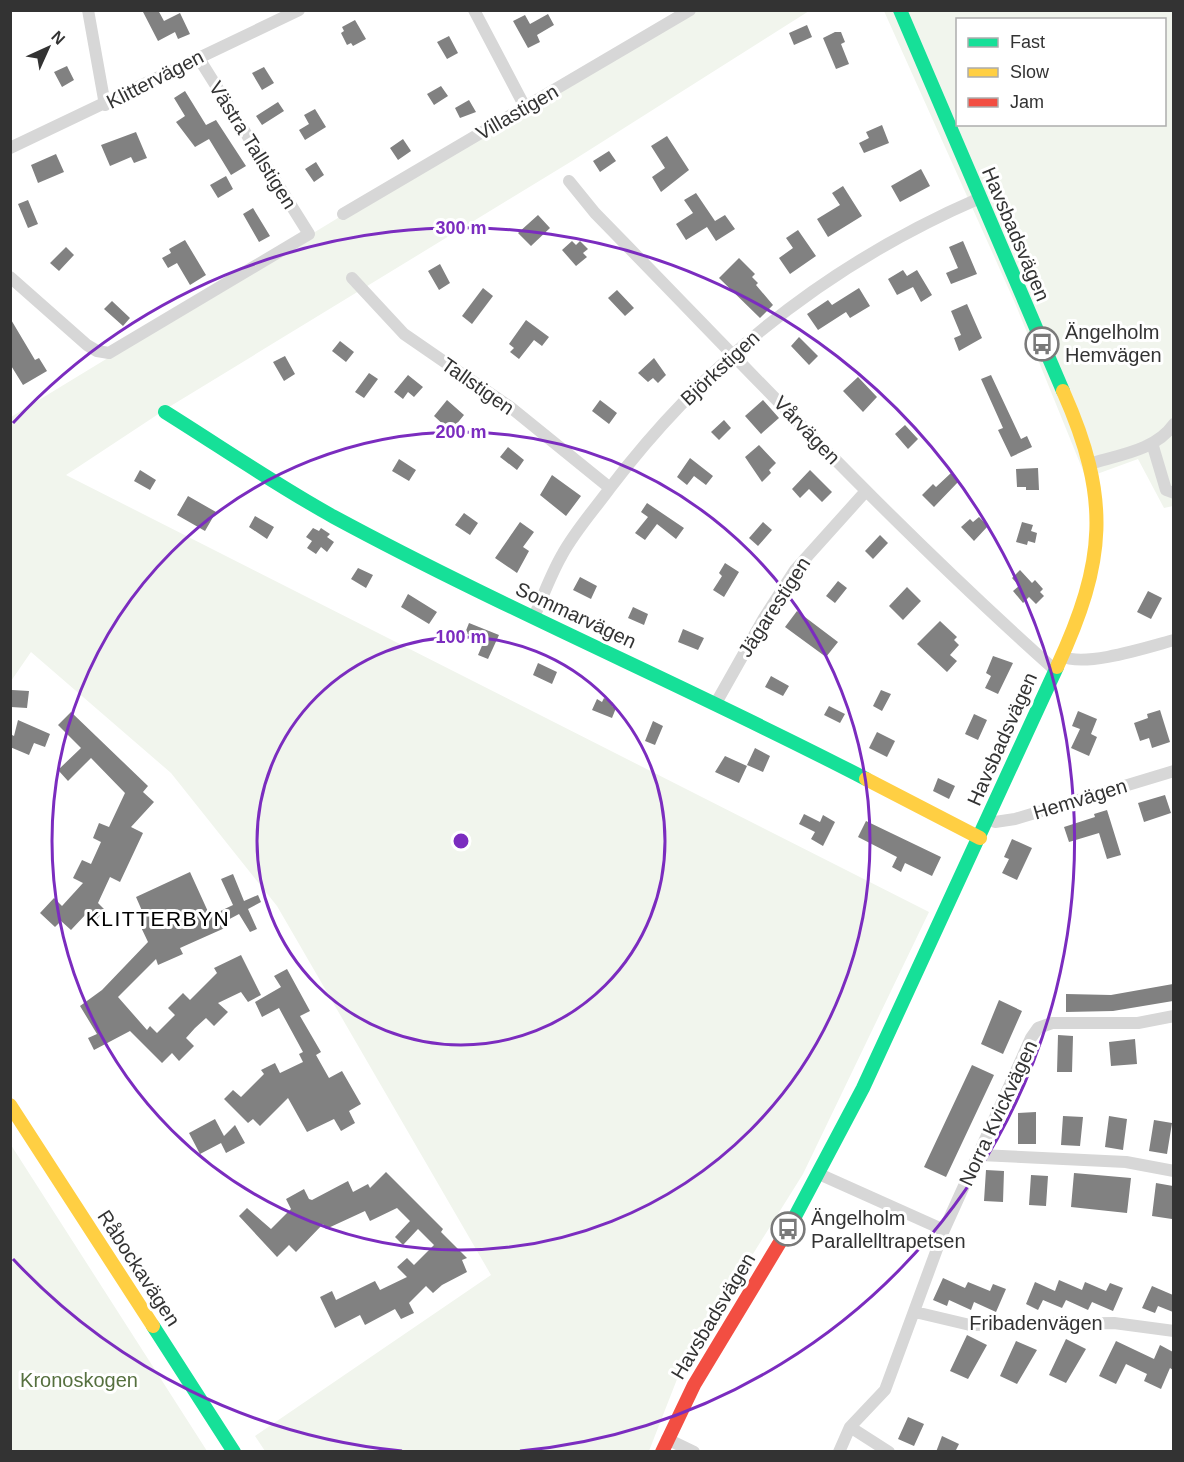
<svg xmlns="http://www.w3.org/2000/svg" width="1184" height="1462" font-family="Helvetica,sans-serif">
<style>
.green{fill:#f1f5ed;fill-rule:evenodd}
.building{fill:#818181}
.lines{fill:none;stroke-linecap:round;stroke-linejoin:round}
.street{stroke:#d7d7d7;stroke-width:12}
.fast{stroke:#16e098;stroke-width:14}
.slow{stroke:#ffcf43;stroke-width:14}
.jam{stroke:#f24e42;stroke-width:14}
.ring{fill:none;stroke:#7b2cbf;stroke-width:3}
.labels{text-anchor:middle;stroke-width:6;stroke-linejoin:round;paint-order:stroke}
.street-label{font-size:20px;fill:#333;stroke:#fff}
.poi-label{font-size:20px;fill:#333;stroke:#fff;text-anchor:start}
.park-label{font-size:20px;fill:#56703f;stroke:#fff}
.neighbourhood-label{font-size:21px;letter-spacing:1.5px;fill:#000;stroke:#fff}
.centre{fill:#7b2cbf;stroke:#fff;stroke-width:3}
.ring-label{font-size:18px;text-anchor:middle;font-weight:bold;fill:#7b2cbf;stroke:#fff;stroke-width:6;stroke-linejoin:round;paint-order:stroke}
</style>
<rect width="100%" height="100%" fill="#fff"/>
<path class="green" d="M678,11H809L572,161L169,407L66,475L929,912L803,1174L681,1369L649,1451H265L255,1436L491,1275L277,906L171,773L31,652L11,681V417Z
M884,11H1173V506L1164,508L1138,459L1086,478L1015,303ZM958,20H1164V124H958Z
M11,1145L207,1451H11Z"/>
<path class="building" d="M142,10H158L164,21L180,13L190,34L178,39L175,32L158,41Z
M548,14L554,25L537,35L540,42L528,48L513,21L525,15L530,24Z
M355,20L366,39L353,46L351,43L347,45L341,33L344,31L342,27Z
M807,25L812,37L794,45L789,33Z
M835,32H841L845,42L841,44L849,64L836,69L823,38Z
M449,36L458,53L447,59L437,42Z
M67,66L74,80L62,87L54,72Z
M264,67L274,83L262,90L252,73Z
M441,86L448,96L434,105L427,94Z
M185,91L206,125L216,120L246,166L231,175L209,139L195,147L176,122L185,116L174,98Z
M469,100L476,112L460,118L455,108Z
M278,102L284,111L262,125L256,116Z
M315,109L326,127L305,140L299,130L309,124L304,115Z
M882,125L889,143L864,153L859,143L869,138L866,132Z
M136,132L147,158L134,163L131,157L110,166L101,145Z
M667,136L689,170L661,192L652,177L665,168L651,146Z
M403,139L411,151L398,160L390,148Z
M609,151L616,161L600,172L593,161Z
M56,154L64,172L38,183L31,165Z
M316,162L324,175L314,182L305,169Z
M921,169L930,186L900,202L891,186Z
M226,176L233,189L218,198L210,185Z
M843,186L862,216L828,237L817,219L840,205L832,193Z
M696,193L715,221L725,215L735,229L716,241L707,227L686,240L676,224L693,213L684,200Z
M28,200L38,224L28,228L18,204Z
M253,208L270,236L259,242L243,214Z
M538,215L550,228L531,246L518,233Z
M798,230L816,256L790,274L779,258L793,248L786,238Z
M185,240L206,275L190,285L177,263L168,268L162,258L171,253L169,249Z
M572,241L576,245L580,241L588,249L583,253L587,257L576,266L562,250Z
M963,241L977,274L951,284L946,273L958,268L949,247Z
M66,247L74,255L59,271L50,263Z
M739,258L755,274L752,277L758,283L756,285L773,305L760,318L719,278Z
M440,264L450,283L439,290L428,271Z
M903,270L907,276L917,270L932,295L921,302L913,287L897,295L888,279Z
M483,288L493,296L472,324L462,316Z
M859,288L870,306L850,318L846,312L818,330L807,314L828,300L832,305Z
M617,290L634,308L625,316L608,298Z
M112,301L130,318L123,326L104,309Z
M967,304L982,338L959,351L954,338L961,335L951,311Z
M10,318L35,360L39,358L47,371L23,385L10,364Z
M526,320L549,337L542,346L534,340L519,359L510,352L514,348L509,344Z
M799,337L818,356L809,365L791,346Z
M340,341L354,352L346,362L332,351Z
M285,356L295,374L284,381L273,362Z
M654,358L666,375L658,383L653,378L648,382L638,373Z
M369,373L378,379L364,398L355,392Z
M408,375L423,387L414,397L408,392L403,399L394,392Z
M991,375L1021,439L1027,436L1032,447L1011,457L998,430L1003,428L981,379Z
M858,377L877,397L863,412L843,391Z
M447,400L464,415L455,426L450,422L446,427L434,416Z
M600,400L617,413L609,424L592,411Z
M763,400L779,418L761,434L745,416Z
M724,420L731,428L719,440L711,432Z
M905,425L918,439L908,449L895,434Z
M759,445L776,463L769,470L771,473L762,482L745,457Z
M508,447L524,460L517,470L500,457Z
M690,458L713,476L706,485L694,476L687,485L677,477Z
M399,459L416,470L409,481L392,471Z
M1038,468L1039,490H1026V487H1017L1016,469Z
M140,470L156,480L150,490L134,481Z
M810,470L832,492L822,502L809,489L800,498L792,489Z
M951,473L959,481L934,507L922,495L933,484L936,487Z
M552,475L581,496L566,516L540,495Z
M188,496L216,512L205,531L177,515Z
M647,503L684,528L676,539L657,524L645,540L635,533L648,517L641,512Z
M464,513L478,523L470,535L455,525Z
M255,516L274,527L267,539L249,527Z
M979,517L988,526L974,541L961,527L970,519L973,522Z
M520,522L534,532L523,547L529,551L517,573L495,558Z
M763,522L772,530L758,546L749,538Z
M1022,522L1033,525L1031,531L1037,533L1035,543L1028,541L1027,545L1016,542Z
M313,528L319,531L321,528L330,534L327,537L334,542L327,552L321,547L316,554L307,548L312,541L306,537Z
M880,535L888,543L873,559L865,551Z
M725,563L739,572L724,597L713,590L722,576L719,573Z
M358,568L373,575L366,588L351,579Z
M1020,570L1032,583L1035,580L1043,589L1040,592L1044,596L1036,604L1029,597L1023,603L1013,591L1019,586L1012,578Z
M580,577L597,586L591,599L573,590Z
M838,581L847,588L835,603L826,596Z
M907,587L921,601L903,620L889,606Z
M1148,591L1162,598L1151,619L1137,612Z
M408,594L437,612L429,624L401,607Z
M633,607L648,614L644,625L628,618Z
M797,611L838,642L826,657L785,627Z
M940,621L957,637L954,640L959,645L950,655L957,661L947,672L917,644Z
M469,623L499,635L488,659L478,655L484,641L465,633Z
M683,629L704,638L698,650L678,642Z
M993,656L1013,663L998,694L985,688L991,676L986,673Z
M538,663L557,672L552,684L533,675Z
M771,676L789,686L783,696L765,687Z
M12,690L29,691L27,708L11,707Z
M881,690L891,694L882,711L873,706Z
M604,698L613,703L612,706L616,708L612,718L592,710L597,699L602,702Z
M829,706L845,714L840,723L824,715Z
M1160,710L1170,742L1152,748L1149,738L1140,741L1134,723L1148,718L1147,714Z
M1078,711L1097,719L1091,734L1097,737L1089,756L1071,748L1080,729L1072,726Z
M71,712L148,786L143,792L154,802L131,827L143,833L120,882L110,877L98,903L105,910L95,921L87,913L71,930L61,921L55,927L40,913L54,898L62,906L83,883L73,878L82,860L91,864L101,842L93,838L99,823L109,827L125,793L91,758L68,781L58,770L81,748L58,725Z
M974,714L987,720L978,740L965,734Z
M18,720L50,734L45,747L34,743L29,755L10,747V734L14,736Z
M653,721L663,726L655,745L645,741Z
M877,732L895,741L887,757L869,748Z
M755,748L770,756L763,772L747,765Z
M725,756L747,766L739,783L715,772Z
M938,778L955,786L949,799L933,791Z
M1165,795L1171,813L1144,822L1138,803Z
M1107,810L1121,855L1107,859L1099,833L1069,842L1064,827L1095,817L1094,814Z
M804,814L820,822L823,815L835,822L823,846L811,839L815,832L799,824Z
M866,821L941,857L932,876L905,863L901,872L892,867L897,857L858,837Z
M1012,839L1032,848L1017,880L1002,873L1009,859L1004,857Z
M190,872L210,916L233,905L221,879L233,874L244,901L258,895L261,902L248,909L257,929L250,932L239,914L224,922L227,927L180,948L183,954L158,965L156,959L118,997L147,1030L150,1026L157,1033L175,1015L168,1008L183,993L190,1000L217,973L214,968L241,955L261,995L248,1002L241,992L218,1003L228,1012L214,1026L206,1018L195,1028L186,1038L194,1046L179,1061L172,1053L162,1063L130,1031L94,1050L88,1038L97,1034L80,1006L102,990L148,942L139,923L146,920L136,897Z
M287,969L310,1011L300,1016L321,1052L316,1055L329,1078L342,1071L361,1104L349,1111L355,1123L341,1131L334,1119L307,1132L288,1098L260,1126L253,1119L248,1123L224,1099L233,1090L241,1097L264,1074L261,1070L275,1063L280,1073L303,1062L299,1054L303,1052L279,1008L262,1017L255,1002L281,987L274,976Z
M1173,984V1001L1113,1011L1066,1012V994L1111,995Z
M999,1000L1022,1011L1003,1054L981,1044Z
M1058,1035L1073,1036L1072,1072H1057Z
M1135,1039L1137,1064L1111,1066L1109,1042Z
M972,1065L994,1075L946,1177L924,1167Z
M1036,1112V1144H1018V1113Z
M1063,1116L1083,1117L1080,1146L1061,1145Z
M1109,1116L1127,1119L1123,1150L1105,1147Z
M215,1119L224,1136L235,1125L245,1143L226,1153L221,1143L200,1154L189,1133Z
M1154,1120L1172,1123L1167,1154L1149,1151Z
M986,1170L1004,1171L1003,1202L984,1201Z
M386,1172L443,1229L441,1232L467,1258L462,1260L467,1272L442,1285L433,1293L426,1286L409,1303L414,1313L401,1319L395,1309L365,1325L360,1315L335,1328L320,1297L332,1291L336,1300L375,1281L380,1290L407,1277L397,1267L407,1258L414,1265L434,1245L418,1229L403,1245L395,1237L410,1221L397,1208L370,1221L365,1211L326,1229L323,1224L296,1252L289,1245L277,1257L239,1216L247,1208L271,1229L291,1209L286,1199L304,1189L309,1199L312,1200L348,1181L353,1192L368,1184L370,1188Z
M1074,1173L1131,1178L1127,1213L1071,1207Z
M1031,1175L1048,1176L1046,1206L1029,1205Z
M1156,1183L1173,1186L1172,1219L1152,1216Z
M943,1278L965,1288L968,1282L990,1291L993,1284L1006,1289L996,1312L974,1302L971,1310L949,1300L947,1306L933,1300Z
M1059,1280L1082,1290L1085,1282L1106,1291L1110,1283L1123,1288L1113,1311L1092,1302L1088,1310L1066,1300L1062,1308L1043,1300L1038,1310L1026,1304L1035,1282L1055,1291Z
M1152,1286L1173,1295V1312L1158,1306L1155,1313L1142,1308Z
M967,1335L987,1345L968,1379L950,1371Z
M1066,1339L1086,1349L1066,1383L1049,1375Z
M1016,1341L1037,1350L1017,1384L1000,1376Z
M1116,1341L1154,1359L1160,1345L1173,1352V1370L1170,1368L1161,1389L1144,1381L1147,1374L1126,1364L1116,1384L1099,1376Z
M908,1417L924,1424L914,1446L898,1439Z
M942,1436L959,1444L955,1452H936Z"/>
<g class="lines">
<path class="street" d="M88,10L105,105
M474,10L525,107
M10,148L299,10
M569,181L595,213C746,367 893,526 1055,670
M343,214L690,10
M10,277L87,345L97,351L109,353L309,234L198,57
M352,278L404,334L510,407L610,488
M1152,443L1166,490L1174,493
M1089,464C1118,455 1155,451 1174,424
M534,617C543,596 551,574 562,555C575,531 594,510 610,488C707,360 832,262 980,198
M1062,656C1084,668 1148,647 1174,640
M716,703L764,618L795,570L866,491
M987,819L995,822L1015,819L1174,771
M980,1155L1126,1162L1174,1171
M819,1174L944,1230
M915,1312L970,1325L1114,1323L1174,1331
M850,1427L889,1452
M667,1439L694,1452
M839,1452L850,1427L885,1390L944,1230L1031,1038L1038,1028L1052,1023H1138L1174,1016"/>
<path class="fast" d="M900,10L1063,391
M165,412C221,447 276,485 334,517C508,611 691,688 866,779
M791,1224L863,1088L1057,667
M153,1326L234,1452"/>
<path class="slow" d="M1057,667C1106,561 1111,499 1063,391
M866,779L980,838
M10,1105L153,1326"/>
<path class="jam" d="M662,1452L694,1385L791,1224"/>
</g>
<g class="ring">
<circle cx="461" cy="841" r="204"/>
<circle cx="461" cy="841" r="409"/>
<path d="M402 1451A613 613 0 0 1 13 1259M13 423A613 613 0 1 1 520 1451"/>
</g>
<defs>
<g id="bus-ring" transform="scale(1.725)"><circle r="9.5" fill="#fff" stroke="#7a7a7a" stroke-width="1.5"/><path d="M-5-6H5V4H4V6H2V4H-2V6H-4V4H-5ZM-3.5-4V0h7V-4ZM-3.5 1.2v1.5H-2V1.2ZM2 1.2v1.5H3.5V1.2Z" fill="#7a7a7a"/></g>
</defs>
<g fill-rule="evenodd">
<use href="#bus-ring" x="1042" y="344"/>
<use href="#bus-ring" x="788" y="1229"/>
</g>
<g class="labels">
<g class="street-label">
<text transform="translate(155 79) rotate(-27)" y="7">Klittervägen</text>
<text transform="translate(517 112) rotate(-30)" y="7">Villastigen</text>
<text transform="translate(253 145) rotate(58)" y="7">Västra Tallstigen</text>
<text transform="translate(1016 234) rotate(67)" y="7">Havsbadsvägen</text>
<text transform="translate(720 368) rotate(-43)" y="7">Björkstigen</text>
<text transform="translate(478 386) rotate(35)" y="7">Tallstigen</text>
<text transform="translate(807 430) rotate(46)" y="7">Vårvägen</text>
<text transform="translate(774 607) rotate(-57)" y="7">Jägarestigen</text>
<text transform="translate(576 615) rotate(25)" y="7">Sommarvägen</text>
<text transform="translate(1002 739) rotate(-66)" y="7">Havsbadsvägen</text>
<text transform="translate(1080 799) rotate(-17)" y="7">Hemvägen</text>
<text transform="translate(998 1113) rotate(-65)" y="7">Norra Kvickvägen</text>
<text transform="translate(139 1268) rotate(57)" y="7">Råbockavägen</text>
<text transform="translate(713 1316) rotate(-59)" y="7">Havsbadsvägen</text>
<text x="1036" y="1330">Fribadenvägen</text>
</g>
<g class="poi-label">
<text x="1065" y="339">Ängelholm<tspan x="1065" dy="23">Hemvägen</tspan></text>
<text x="811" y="1225">Ängelholm<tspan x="811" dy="23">Parallelltrapetsen</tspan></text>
</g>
<g class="park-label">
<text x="79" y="1387">Kronoskogen</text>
</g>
<g class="neighbourhood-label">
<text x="158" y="926">KLITTERBYN</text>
</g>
</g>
<circle cx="461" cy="841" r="9" class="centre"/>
<g class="ring-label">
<text x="461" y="234">300 m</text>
<text x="461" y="438">200 m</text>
<text x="461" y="643">100 m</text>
</g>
<rect width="1184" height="1462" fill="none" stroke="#333333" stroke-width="24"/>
<rect x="956" y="18" width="210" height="108" fill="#ffffff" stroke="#adadad" stroke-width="1.5"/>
<rect x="968" y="38" width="30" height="9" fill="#16e098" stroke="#adadad" stroke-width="1.5"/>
<text x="1010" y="48" font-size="18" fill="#333333">Fast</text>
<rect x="968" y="68" width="30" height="9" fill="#ffcf43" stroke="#adadad" stroke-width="1.5"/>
<text x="1010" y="78" font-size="18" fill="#333333">Slow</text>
<rect x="968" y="98" width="30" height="9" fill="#f24e42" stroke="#adadad" stroke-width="1.5"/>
<text x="1010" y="108" font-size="18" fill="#333333">Jam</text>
<g transform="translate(48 48) rotate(45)" stroke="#ffffff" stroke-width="4.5" paint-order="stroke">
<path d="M0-4.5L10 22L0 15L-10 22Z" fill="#333333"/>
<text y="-9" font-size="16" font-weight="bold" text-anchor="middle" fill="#333333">N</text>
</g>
</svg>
